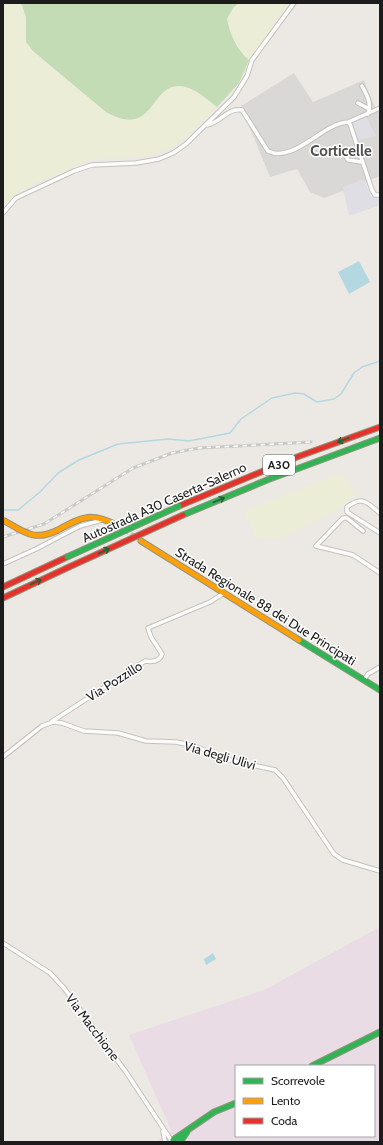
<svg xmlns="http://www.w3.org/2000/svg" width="383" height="1145" font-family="Cabin,sans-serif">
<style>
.residential{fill:#dad8d6}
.industrial{fill:#eadce4;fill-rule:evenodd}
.farmland{fill:#ecedd6}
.forest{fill:#c3dcb6}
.plaza{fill:#dfdee5}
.water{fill:#b4d8e2}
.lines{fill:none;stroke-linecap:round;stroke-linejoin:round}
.stream{stroke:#b4d8e2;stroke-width:1.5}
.secondary-tunnel{stroke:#c2c0bc;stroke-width:5;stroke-dasharray:5 2.5;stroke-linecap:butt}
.street-casing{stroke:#c4c2c0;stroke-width:5.5}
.fast-casing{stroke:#93957c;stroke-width:7}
.slow-casing{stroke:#93957c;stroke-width:7}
.jam-casing{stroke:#93957c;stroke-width:7}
.street{stroke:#fcfcfb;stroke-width:3.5}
.fast{stroke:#30b455;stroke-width:5}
.slow{stroke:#ff9f0a;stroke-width:5}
.jam{stroke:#e5322d;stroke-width:5}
.rail-casing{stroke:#c9c9c8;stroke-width:3}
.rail{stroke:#fff;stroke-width:1.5;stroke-dasharray:4.5;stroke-linecap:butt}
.fast-bridge-casing{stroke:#93957c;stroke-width:7;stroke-linecap:butt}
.slow-bridge-casing{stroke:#93957c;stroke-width:7;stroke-linecap:butt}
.jam-bridge-casing{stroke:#93957c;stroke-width:7;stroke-linecap:butt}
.fast-bridge{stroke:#30b455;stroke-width:5}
.slow-bridge{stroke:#ff9f0a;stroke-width:5}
.jam-bridge{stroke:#e5322d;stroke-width:5}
.oneway{stroke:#256036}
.labels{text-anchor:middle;stroke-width:3;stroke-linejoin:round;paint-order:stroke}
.shield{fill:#fff;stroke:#606060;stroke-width:1}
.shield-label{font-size:12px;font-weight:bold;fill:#1c1c1c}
.street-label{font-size:13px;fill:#1c1c1c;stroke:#fff}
.quarter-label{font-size:15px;font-weight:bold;fill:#4f4f4f;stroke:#fff}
</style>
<rect width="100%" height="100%" fill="#ece9e4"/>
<path class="residential" d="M294,73L313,102L364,80L376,110L380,108V176L365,182L367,188L345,196L343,191L324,198L310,192L297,169L270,177L241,106Z"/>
<path class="industrial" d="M380,927V1142H157L171,1130L129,1035L264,990ZM236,1066H374V1136H236Z"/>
<path class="farmland" d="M3,3H21L26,17V42L42,59L106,112L116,118L149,111L163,91L174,86L186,87L197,92L217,107L186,137L170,149L144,156L91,160L35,183L3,205Z
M239,3H288L249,60L240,53L230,31L227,19L233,8Z
M342,473L355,496L337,510L280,538L256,537L244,511Z"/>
<path class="forest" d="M21,3H239L233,8L227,19C230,34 236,49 249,60L239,83L217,107C208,100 197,90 186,87C148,78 158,141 106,112L33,51L26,42V17Z"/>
<path class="plaza" d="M366,117L376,136L358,140L353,122Z
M364,179L371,196L380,199V205L349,216L343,187Z"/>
<path class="water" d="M359,261L370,282L349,294L338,272Z
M213,953L216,959L206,965L204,959Z"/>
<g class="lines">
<path class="stream" d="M3,510H18L40,492L58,473L79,460L118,444L168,439L189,441L230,433L241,419L272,398L295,393L304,394L317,402L334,399L341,394L354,373L362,367L380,361"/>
<path class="secondary-tunnel" d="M118,526L137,538"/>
<g class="street-casing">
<path id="street" d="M362,86C367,95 372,104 368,114
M358,103L369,109
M348,122L380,108
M207,125C222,122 226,108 242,110L268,151C293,164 323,123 348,122L350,124L372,190L375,195H380
M338,155L344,152L348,160L362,162
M3,213L16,198L74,171L92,165L136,163L159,159L173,153L186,144L234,97L247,76L252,60L294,3
M380,513C367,503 363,495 347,507V512L380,533
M316,546L353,555L380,573
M316,546L343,518H347L363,531
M3,564L36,549L80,526L102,520
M364,680L368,674L380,667
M51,722L145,661C152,662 160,662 162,654L151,637L148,628L210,602L224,593
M3,757L42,726L53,722L62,723L84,731L118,733L146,741L176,742L191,745L230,760L275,770L283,778L334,854L343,860L380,871
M3,943L50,973L64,988L126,1072L171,1140
M163,1131L165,1142"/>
</g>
<g class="fast-casing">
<path id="fast" d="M183,515L267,480L380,438
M299,640L380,690
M312,1066L380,1032
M173,1140L214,1112L236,1103
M180,1142L187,1132"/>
</g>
<g class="slow-casing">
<path id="slow" d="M58,530C83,516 92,512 118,526
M141,541L299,640"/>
</g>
<g class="jam-casing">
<path id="jam" d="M179,506L297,457L380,427
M3,587L67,557
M3,598L69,567"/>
</g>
<use href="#street" class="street"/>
<use href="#fast" class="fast"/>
<use href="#slow" class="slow"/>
<use href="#jam" class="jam"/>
<g class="rail-casing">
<path id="rail" d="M3,537L44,524L133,468L172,453L199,448L311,442"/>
</g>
<use href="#rail" class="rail"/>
<g class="fast-bridge-casing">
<path id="fast-bridge" d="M67,557L179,506"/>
</g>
<g class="slow-bridge-casing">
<path id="slow-bridge" d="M3,520C24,532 34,542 58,530"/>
</g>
<g class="jam-bridge-casing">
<path id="jam-bridge" d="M69,567L183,515"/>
</g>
<use href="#fast-bridge" class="fast-bridge"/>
<use href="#slow-bridge" class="slow-bridge"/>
<use href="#jam-bridge" class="jam-bridge"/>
</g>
<defs><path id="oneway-shaft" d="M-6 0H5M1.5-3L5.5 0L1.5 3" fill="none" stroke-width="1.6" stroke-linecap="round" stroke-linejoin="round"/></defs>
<g class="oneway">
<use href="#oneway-shaft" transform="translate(343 440) rotate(160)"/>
<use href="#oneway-shaft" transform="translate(219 500) rotate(-23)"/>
<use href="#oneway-shaft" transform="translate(104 551) rotate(-25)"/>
<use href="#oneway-shaft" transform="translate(36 582) rotate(-25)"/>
</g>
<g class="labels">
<rect class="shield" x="263" y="455" width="32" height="20" rx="3"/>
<g class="shield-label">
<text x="279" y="469">A30</text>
</g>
<g class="street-label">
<text transform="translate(164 502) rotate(-24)" y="5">Autostrada A30 Caserta-Salerno</text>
<text transform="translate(266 606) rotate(32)" y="5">Strada Regionale 88 dei Due Principati</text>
<text transform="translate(114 681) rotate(-32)" y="5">Via Pozzillo</text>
<text transform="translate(220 755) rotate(16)" y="5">Via degli Ulivi</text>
<text transform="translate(93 1027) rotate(53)" y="5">Via Macchione</text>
</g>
<g class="quarter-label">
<text x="341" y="156">Corticelle</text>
</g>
</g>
<rect width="383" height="1145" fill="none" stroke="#1c1c1c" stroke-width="8"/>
<rect x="235" y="1065" width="140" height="72" fill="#ffffff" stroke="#a4a4a4"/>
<rect x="243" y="1078" width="20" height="6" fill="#30b455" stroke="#a4a4a4"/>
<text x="271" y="1085" font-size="12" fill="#1c1c1c">Scorrevole</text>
<rect x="243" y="1098" width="20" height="6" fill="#ff9f0a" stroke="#a4a4a4"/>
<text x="271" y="1105" font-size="12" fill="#1c1c1c">Lento</text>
<rect x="243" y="1118" width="20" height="6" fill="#e5322d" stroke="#a4a4a4"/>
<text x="271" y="1125" font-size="12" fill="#1c1c1c">Coda</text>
</svg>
